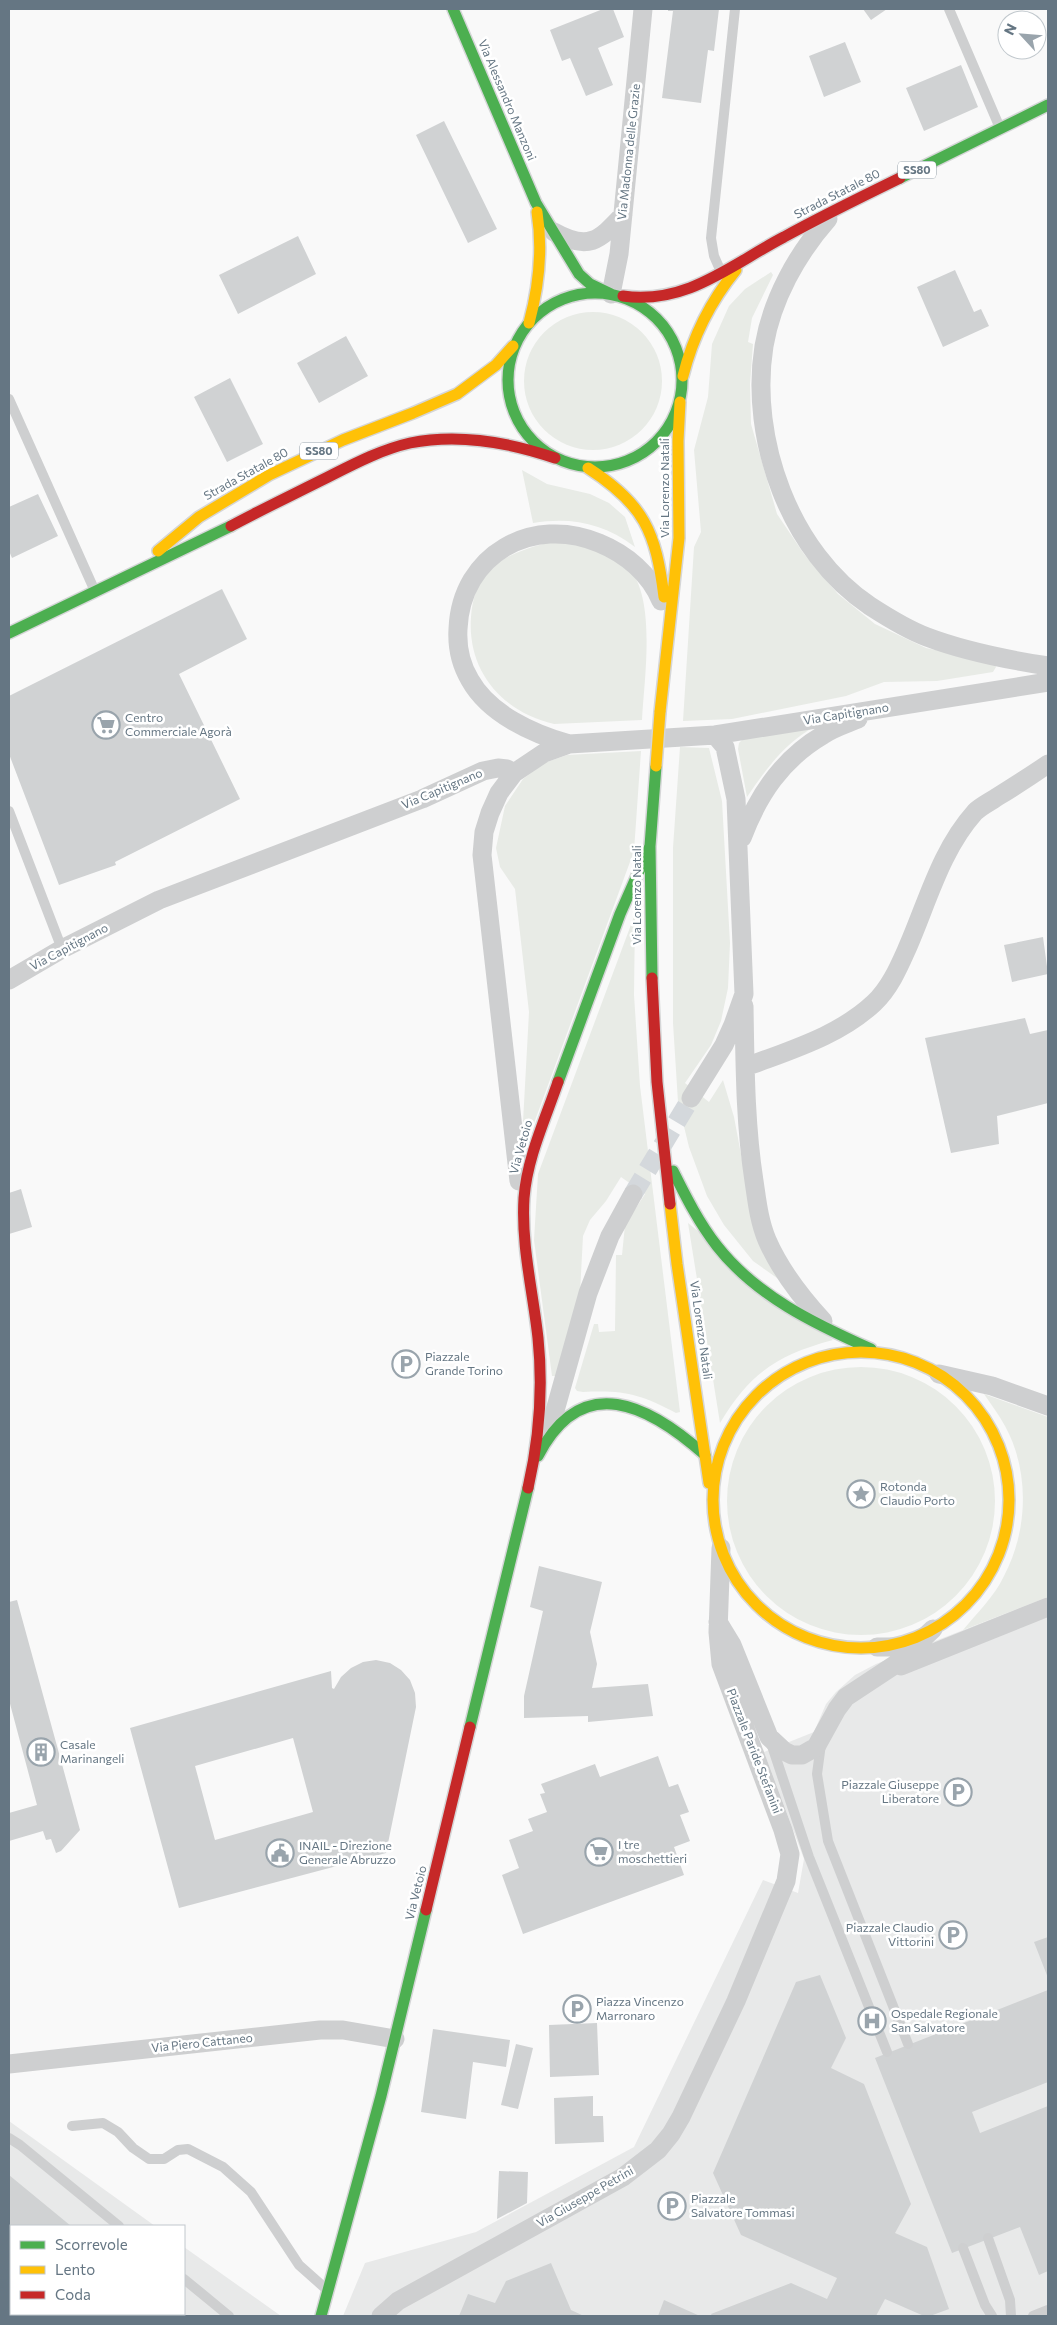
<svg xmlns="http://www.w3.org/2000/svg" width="1057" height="2325" font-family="Commissioner,sans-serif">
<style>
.built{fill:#e8e9e9}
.green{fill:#e8ebe6}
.building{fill:#d0d2d3;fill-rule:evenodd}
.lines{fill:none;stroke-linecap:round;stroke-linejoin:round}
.street-tunnel{stroke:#d4d8dc;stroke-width:19;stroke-dasharray:19 9;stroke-linecap:butt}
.fast-casing{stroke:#d5d6d7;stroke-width:14}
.slow-casing{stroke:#d5d6d7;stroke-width:14}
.jam-casing{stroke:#d5d6d7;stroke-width:14}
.lane{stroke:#cecfd0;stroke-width:10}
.street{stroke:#cecfd0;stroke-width:19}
.fast{stroke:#4caf50;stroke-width:11}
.slow{stroke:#ffc107;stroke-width:11}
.jam{stroke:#c62828;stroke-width:11}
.slow-bridge-casing{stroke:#d5d6d7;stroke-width:14;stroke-linecap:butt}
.slow-bridge{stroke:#ffc107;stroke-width:11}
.labels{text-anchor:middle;stroke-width:5;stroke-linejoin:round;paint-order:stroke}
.shield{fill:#fff;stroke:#939fa8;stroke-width:1}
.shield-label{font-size:11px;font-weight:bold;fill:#657683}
.street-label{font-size:12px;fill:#657683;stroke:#fff}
.poi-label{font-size:12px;fill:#657683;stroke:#fff;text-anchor:start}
</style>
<rect width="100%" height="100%" fill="#f9f9f9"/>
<path class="built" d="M1048,1597V2316H343L365,2263L476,2232L634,2147L763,1880L798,1893L804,1859L764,1752L814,1732L826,1704L836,1692L855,1675L876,1664Z
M9,2121L155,2226H11V2314H184V2247L281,2316H9Z"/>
<path class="green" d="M771,272L773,275L752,318L748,342L753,344L750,384L751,424L777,514L804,554L838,594L875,624L926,648L994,662L996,667L993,672L937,681L884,682L846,696L732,719L683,721L694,547L701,532L694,450L708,397L712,344L729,306L745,289Z
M524 381a69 69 0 1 1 138 0a69 69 0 1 1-138 0Z
M522,470L547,484L590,494L609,503L625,517L635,547C603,523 571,517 533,523Z
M550,542C574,542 594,546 615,559C619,562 625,564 628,567C657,598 644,680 642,720L554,724C502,712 467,671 471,617C472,601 477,583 488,571C504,555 528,548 550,542Z
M814,727C785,743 766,769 747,797L738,749L739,743L743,739Z
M680,747L709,748L722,801L730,943L728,988L721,1021L711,1045L685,1083L709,1102L723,1080L734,1117L752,1213L784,1283L753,1261L724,1225L707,1196L689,1147L678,1102L673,1023V848Z
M641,751L634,851L526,1145L523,1122L529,1012L515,889L500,867L496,848L505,806L523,779L544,763L567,755Z
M635,914L634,995L640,1086L680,1412L676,1413C640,1394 624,1390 583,1392L577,1391L575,1388L594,1324H598L599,1332L615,1331L616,1255H622L625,1225L645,1194L621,1177L606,1201L590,1220L583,1236L580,1293L556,1376H552L534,1240L538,1174Z
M688,1223L833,1340C777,1355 750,1373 720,1423Z
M727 1501a134 134 0 1 1 268 0a134 134 0 1 1-268 0Z
M984,1394L1048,1417V1597L963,1630C977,1613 994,1597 1004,1576C1028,1531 1030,1471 1005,1426C999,1415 991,1404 984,1394Z"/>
<path class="building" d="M603,9H613L624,37L598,48L613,85L586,96L570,58L562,61L550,30Z
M668,9H719L714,51L708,50L701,103L662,98L673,11H668Z
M863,9H887L871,20Z
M845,42L861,82L824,97L809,56Z
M961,65L978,107L924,131L906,88Z
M444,121L497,229L468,243L416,135Z
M298,236L316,274L238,314L219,275Z
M955,270L974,312L981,309L989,326L943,347L917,287Z
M346,336L368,376L319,403L297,363Z
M230,378L263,444L227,462L194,397Z
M38,494L58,536L12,558L9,551V507Z
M222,589L247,639L179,674L240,799L115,862L116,865L59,885L9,754V696Z
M1043,937L1048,974L1012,982L1004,945Z
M1025,1018L1030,1034L1048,1030V1103L997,1116L999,1144L951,1153L925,1038Z
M21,1189L32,1227L9,1234V1193Z
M539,1566L602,1582L590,1632L597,1664L592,1688L648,1684L653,1716L588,1722V1716L524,1718V1696L543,1611L530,1607Z
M17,1600L80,1830L61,1851L56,1853L51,1839L46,1840L43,1831L9,1841V1813L37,1805L9,1700V1602Z
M376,1660L390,1663L401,1670L410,1680L415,1693L416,1707L386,1853L179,1908L130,1728L331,1671L332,1688L334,1689L341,1677L351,1668L363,1662ZM293,1738L313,1812L215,1840L195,1766Z
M658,1756L669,1787L678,1784L689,1812L680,1815L690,1841L674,1847L684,1875L523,1934L502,1875L519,1868L509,1840L533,1831L528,1819L547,1812L540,1794L545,1793L541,1784L595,1764L600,1777Z
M1048,1937V1978L1034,1942Z
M820,1975L846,2038L831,2068L864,2084L911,2204L895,2233L927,2247L949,2309L930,2316H924L885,2299L876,2316H712L711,2314L791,2283L827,2299L837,2278L741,2235L713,2173L796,1982Z
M1048,1990V2082L972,2112L980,2133L1048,2106V2271L1039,2275L1020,2227L952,2253L875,2058Z
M597,2023L599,2075L550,2077L549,2025Z
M433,2029L510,2040L506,2067L473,2062L466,2119L421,2112Z
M516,2044L533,2048L518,2109L501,2105Z
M593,2096V2116H603L604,2142L555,2144L554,2098Z
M499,2171L528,2172L527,2203L497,2219Z
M9,2175L71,2226H11V2280L9,2283Z
M551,2263L571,2310L584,2316H459L468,2294L495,2303L506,2281Z
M9,2300L11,2302V2314H26L29,2316H9Z
M664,2300L700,2316H658Z
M104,2314H178L182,2316H102Z"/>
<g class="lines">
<path class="street-tunnel" d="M633,1194L691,1098"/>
<g class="fast-casing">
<path id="fast" d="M453,9L536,203L579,274L590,284L611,294
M900,178L1048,105
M508 380a87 87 0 1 1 174 0a87 87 0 1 1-174 0Z
M9,633L231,526
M652,978L650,846L656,766
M558,1082L620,914L650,846
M673,1171C686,1197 699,1223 717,1246C756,1296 815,1324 871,1349
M538,1456C582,1370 649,1405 705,1455
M470,1727L528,1488
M321,2316L381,2096L426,1910"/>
</g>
<g class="slow-casing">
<path id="slow" d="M529,323C539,286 543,250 537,212
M683,376C693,336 710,302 736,270
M588,468C644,504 656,532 664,597
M158,551L199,517L269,475L343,440L413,413L457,394L496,365L513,346
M660,712L679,538L678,441L680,402
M670,1204L677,1264L709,1483
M713 1500a148 148 0 1 1 296 0a148 148 0 1 1-296 0Z"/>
</g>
<g class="jam-casing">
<path id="jam" d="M623,296C687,305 732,264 784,237C822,216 861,197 900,178
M231,526C261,510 292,495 322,480C350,466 379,450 410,443C459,433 508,442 555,458
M652,978L657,1082L670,1204
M528,1488C539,1440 543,1387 538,1338C533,1292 521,1245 524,1198C527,1158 545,1120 558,1082
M426,1910L470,1727"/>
</g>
<path class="lane" d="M949,9L1000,128
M722,274L714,256L711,238L735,9
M9,399L94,589
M9,811L62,949
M771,1743L809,1857L887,2052
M821,1744L817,1774L828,1841L908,2044
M72,2126L103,2123L118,2132L133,2148L149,2159H164L178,2150L188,2149L223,2167L251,2192L299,2265L326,2289
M9,2138L20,2145L119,2226
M988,2238L1010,2300L1011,2316
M963,2248L985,2305L992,2316
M184,2279L229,2316
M1033,2316L1048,2310"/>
<path class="street" d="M828,219C797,254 772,299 764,346C749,439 790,553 870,606C887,617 908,630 927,637C964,651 1009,660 1048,666
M554,232C588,251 599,241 623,215
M611,294L619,254L643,9
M569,744C533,734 489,714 470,680C461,665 457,646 458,629C461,554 533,515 599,543C626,554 650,574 661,601
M742,838C758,795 782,759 823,735C833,728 846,724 858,719
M9,980L62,949L159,900L422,799L483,771L498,768L507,769L514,773
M744,1006C745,1064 745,1123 754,1181C757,1201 759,1221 767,1240C780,1270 801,1297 823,1321
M746,1067C790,1050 839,1036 874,1003C889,989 898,969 906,951C927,904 940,851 975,812C981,806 990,802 997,797C1015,786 1032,775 1048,764
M691,1098L724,1045L733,1025L744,994L736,799L725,747L715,735
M519,1181L482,855L484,832L490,813L499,793L514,773L544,753L569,744L715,735L1048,682
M939,1374L992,1386L1048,1406
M549,1432L588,1293L610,1236L633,1194
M718,1622L732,1645L769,1737L784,1751L792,1755H802L816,1747L837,1709L846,1697L896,1664L933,1629
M877,1647H921
M901,1666L1048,1607
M9,2064L320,2030H343L395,2039
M381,2316L398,2301L623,2177L658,2150L671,2134L681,2117L736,2001L786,1881L790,1854L783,1830L721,1664L718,1632L721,1548"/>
<use href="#fast" class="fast"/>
<use href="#slow" class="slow"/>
<use href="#jam" class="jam"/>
<g class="slow-bridge-casing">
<path id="slow-bridge" d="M656,766L660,712"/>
</g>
<use href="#slow-bridge" class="slow-bridge"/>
</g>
<defs>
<g id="supermarket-ring" transform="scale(1.4375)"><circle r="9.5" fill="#fff" stroke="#99a4ac" stroke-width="1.5"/><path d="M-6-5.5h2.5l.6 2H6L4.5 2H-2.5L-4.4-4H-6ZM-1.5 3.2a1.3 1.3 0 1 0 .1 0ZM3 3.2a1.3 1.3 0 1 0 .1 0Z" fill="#99a4ac"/></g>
<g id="parking-ring" transform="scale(1.4375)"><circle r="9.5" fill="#fff" stroke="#99a4ac" stroke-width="1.5"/><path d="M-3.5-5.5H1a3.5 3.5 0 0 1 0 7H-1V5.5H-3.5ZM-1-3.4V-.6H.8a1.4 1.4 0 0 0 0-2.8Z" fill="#99a4ac"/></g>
<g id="sight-ring" transform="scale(1.4375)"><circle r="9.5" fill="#fff" stroke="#99a4ac" stroke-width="1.5"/><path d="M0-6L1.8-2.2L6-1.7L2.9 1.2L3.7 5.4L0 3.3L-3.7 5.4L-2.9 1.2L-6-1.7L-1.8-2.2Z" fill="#99a4ac"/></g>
<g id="building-ring" transform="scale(1.4375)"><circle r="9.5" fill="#fff" stroke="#99a4ac" stroke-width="1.5"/><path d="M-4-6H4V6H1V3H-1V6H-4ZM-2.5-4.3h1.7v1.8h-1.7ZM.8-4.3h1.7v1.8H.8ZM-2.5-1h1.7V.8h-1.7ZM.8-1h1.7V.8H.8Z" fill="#99a4ac"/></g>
<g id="civic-ring" transform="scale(1.4375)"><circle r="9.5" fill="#fff" stroke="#99a4ac" stroke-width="1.5"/><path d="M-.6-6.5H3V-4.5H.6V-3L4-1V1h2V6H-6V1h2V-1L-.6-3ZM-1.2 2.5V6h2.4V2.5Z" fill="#99a4ac"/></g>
<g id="hospital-ring" transform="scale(1.4375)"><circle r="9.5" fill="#fff" stroke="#99a4ac" stroke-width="1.5"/><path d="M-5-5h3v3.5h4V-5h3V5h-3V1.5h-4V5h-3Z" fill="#99a4ac"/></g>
</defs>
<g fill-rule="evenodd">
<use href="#supermarket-ring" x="106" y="725"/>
<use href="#parking-ring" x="406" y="1364"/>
<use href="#sight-ring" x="861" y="1494"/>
<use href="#building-ring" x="41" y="1752"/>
<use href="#parking-ring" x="958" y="1792"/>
<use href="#supermarket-ring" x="599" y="1852"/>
<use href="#civic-ring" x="280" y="1853"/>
<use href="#parking-ring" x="953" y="1935"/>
<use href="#parking-ring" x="577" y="2009"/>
<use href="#hospital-ring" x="872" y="2021"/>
<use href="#parking-ring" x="672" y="2206"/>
</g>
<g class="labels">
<g class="shield">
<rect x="898" y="161.5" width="38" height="17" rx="4"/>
<rect x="300" y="442.5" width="38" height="17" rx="4"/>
</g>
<g class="shield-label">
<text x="917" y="174">SS80</text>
<text x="319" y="455">SS80</text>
</g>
<g class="street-label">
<text transform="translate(507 100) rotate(67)" y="4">Via Alessandro Manzoni</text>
<text transform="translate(629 152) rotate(-84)" y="4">Via Madonna delle Grazie</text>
<text transform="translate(837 194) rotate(-27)" y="4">Strada Statale 80</text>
<text transform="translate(246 474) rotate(-29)" y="4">Strada Statale 80</text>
<text transform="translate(665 488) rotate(-90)" y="4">Via Lorenzo Natali</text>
<text transform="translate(846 714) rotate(-9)" y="4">Via Capitignano</text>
<text transform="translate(442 789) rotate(-23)" y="4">Via Capitignano</text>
<text transform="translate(637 895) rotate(-90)" y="4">Via Lorenzo Natali</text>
<text transform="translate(69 947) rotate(-28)" y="4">Via Capitignano</text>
<text transform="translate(521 1147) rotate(-74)" y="4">Via Vetoio</text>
<text transform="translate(701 1330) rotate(82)" y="4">Via Lorenzo Natali</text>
<text transform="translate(754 1751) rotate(69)" y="4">Piazzale Paride Stefanini</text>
<text transform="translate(416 1893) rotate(-76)" y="4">Via Vetoio</text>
<text transform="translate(202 2043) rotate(-6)" y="4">Via Piero Cattaneo</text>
<text transform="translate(585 2197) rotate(-30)" y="4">Via Giuseppe Petrini</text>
</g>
<g class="poi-label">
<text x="125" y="722">Centro<tspan x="125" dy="14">Commerciale Agorà</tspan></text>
<text x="425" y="1361">Piazzale<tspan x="425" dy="14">Grande Torino</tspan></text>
<text x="880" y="1491">Rotonda<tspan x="880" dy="14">Claudio Porto</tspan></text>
<text x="60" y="1749">Casale<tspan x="60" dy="14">Marinangeli</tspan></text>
<text x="939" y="1789" text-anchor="end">Piazzale Giuseppe<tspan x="939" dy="14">Liberatore</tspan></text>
<text x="618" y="1849">I tre<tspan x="618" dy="14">moschettieri</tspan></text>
<text x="299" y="1850">INAIL - Direzione<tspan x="299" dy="14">Generale Abruzzo</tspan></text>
<text x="934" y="1932" text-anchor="end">Piazzale Claudio<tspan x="934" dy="14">Vittorini</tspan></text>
<text x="596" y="2006">Piazza Vincenzo<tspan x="596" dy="14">Marronaro</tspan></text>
<text x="891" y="2018">Ospedale Regionale<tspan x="891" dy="14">San Salvatore</tspan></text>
<text x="691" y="2203">Piazzale<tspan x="691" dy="14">Salvatore Tommasi</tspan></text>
</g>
</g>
<rect width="1057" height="2325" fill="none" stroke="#657683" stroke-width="20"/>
<rect x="10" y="2225" width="175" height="90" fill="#ffffff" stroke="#c1c8cd"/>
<rect x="20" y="2241" width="25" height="8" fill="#4caf50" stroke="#c1c8cd"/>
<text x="55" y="2250" font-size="15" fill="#657683">Scorrevole</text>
<rect x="20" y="2266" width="25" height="8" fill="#ffc107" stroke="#c1c8cd"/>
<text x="55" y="2275" font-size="15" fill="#657683">Lento</text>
<rect x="20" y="2291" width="25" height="8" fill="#c62828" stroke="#c1c8cd"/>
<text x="55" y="2300" font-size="15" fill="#657683">Coda</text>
<g transform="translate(1022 35) rotate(296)"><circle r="24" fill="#ffffff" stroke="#c1c8cd"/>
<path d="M0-4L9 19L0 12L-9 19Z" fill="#99a4ac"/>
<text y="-8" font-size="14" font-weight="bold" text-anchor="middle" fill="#657683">N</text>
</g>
</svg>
